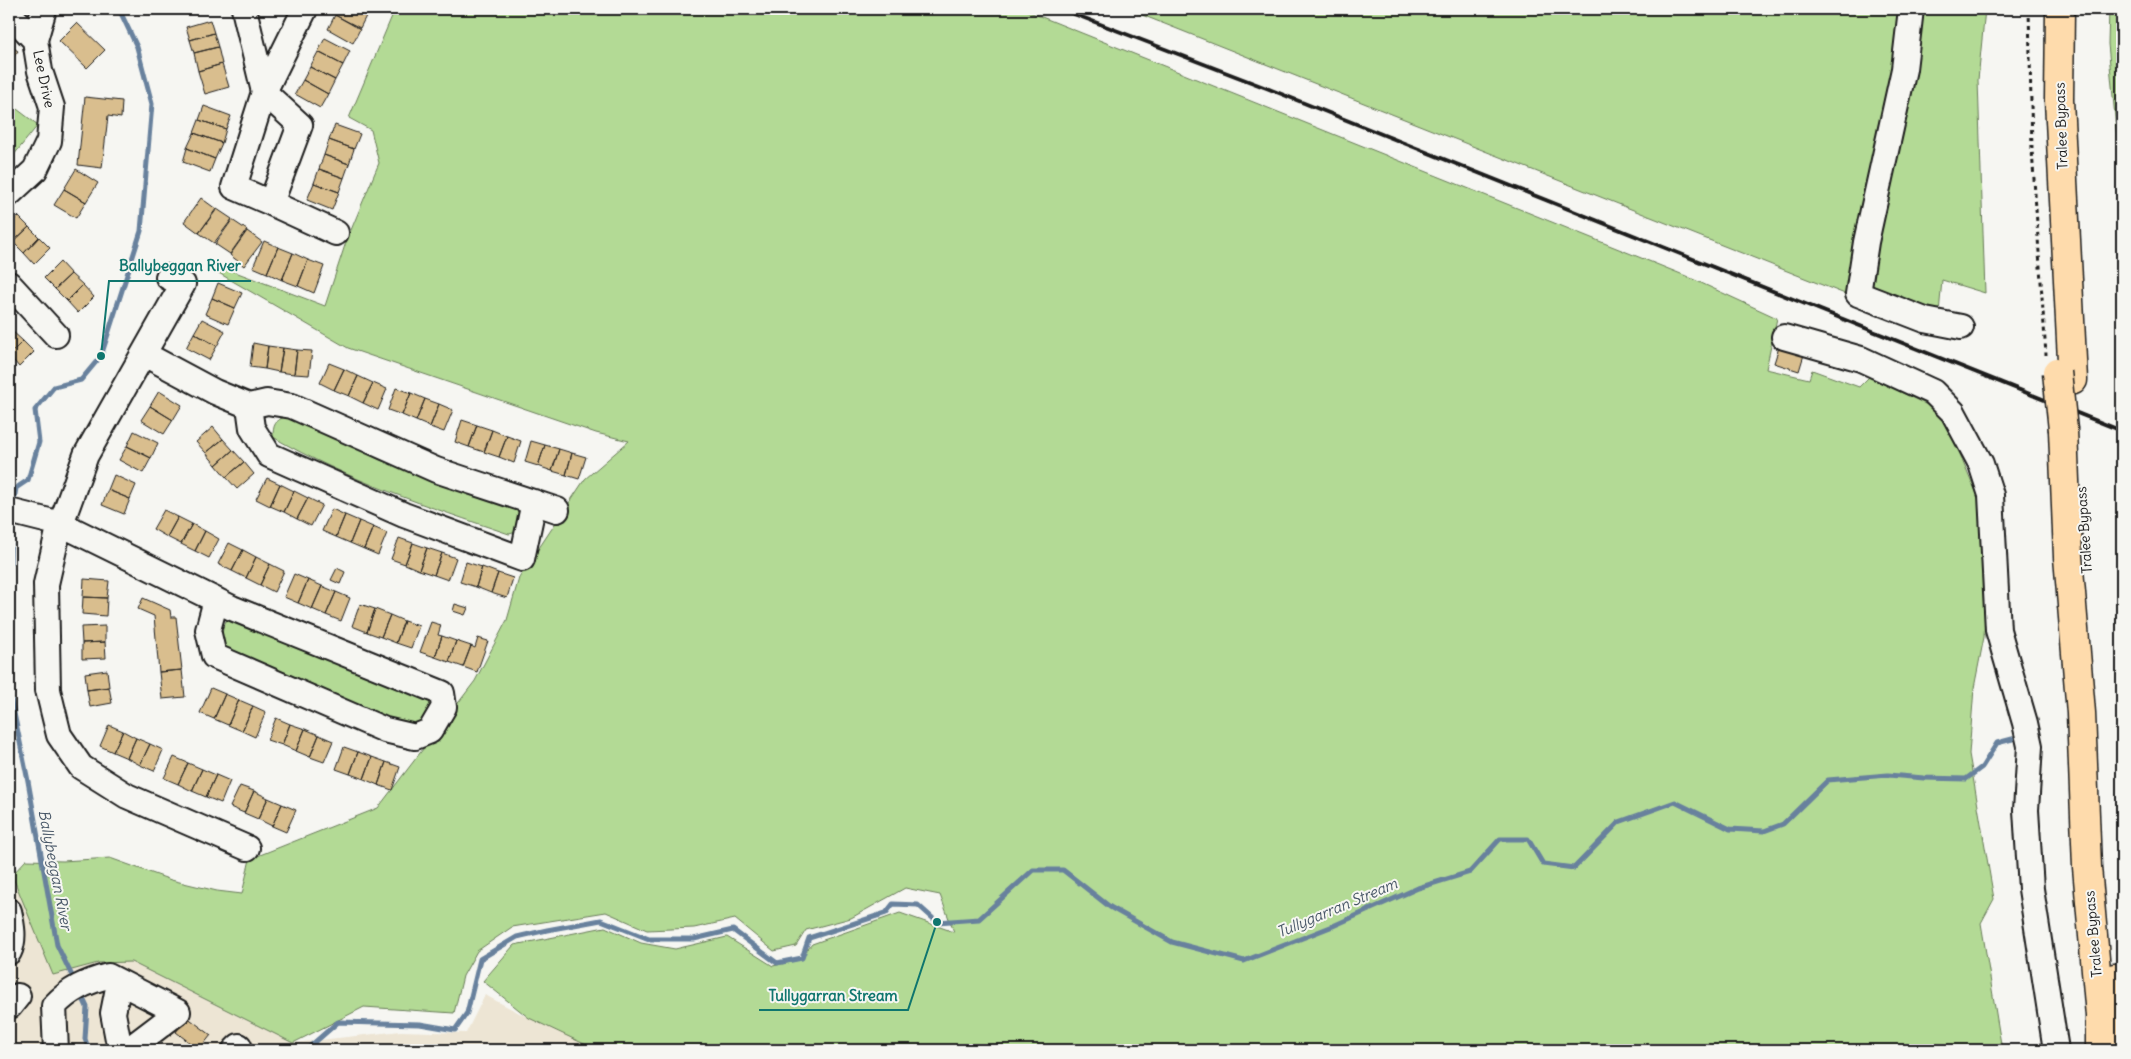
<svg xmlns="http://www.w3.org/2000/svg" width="2131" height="1059" font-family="Delius,sans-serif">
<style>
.built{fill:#ede5d4}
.green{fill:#b3da95;stroke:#687b58}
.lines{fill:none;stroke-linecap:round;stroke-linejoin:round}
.stream{stroke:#67819d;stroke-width:5}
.building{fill:#d9be8e;stroke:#1c1c1c}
.minor-casing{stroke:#1c1c1c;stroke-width:28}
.major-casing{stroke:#1c1c1c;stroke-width:31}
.path{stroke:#1c1c1c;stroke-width:3;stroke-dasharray:4 4;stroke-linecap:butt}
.minor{stroke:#f6f6f2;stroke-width:24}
.major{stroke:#fedbac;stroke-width:28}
.rail{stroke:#1c1c1c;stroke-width:4}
.major-bridge-casing{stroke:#1c1c1c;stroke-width:31;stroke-linecap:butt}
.major-bridge{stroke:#fedbac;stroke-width:28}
.labels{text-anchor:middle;stroke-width:4;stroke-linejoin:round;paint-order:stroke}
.street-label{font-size:14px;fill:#1c1c1c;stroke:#f6f6f2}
.water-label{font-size:15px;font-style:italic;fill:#485767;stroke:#f6f6f2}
.leader{fill:none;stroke:#0f766e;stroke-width:2}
.callout-dot{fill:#0f766e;stroke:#f6f6f2;stroke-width:2}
.callout-label{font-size:15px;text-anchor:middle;font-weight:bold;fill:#0f766e;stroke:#f6f6f2;stroke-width:4;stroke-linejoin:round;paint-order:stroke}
</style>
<rect width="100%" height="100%" fill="#f6f6f2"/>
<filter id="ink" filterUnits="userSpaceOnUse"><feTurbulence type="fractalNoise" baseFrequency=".02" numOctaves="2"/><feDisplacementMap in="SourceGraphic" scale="10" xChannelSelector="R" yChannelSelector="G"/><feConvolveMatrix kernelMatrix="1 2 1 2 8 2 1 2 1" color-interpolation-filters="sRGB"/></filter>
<g filter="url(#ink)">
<path class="built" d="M9,863L53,975L98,963L131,962L293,1043L401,1031L466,1033L485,995L529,1018L597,1049L9,1050Z"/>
<path class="green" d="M395,9H1022L1686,276L1777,318L1766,369L1809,379L1812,370L1859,387L1869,377L1942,412L1988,520L1984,637L1974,688L1969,754L1994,899L1981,923L2002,1050H597L529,1018L483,981L514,945L605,927L641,943L675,949L727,937L773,966L799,960L812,944L900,913L954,932L940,895L905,888L851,918L806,930L796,946L774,951L735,919L694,928L647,930L606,912L512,927L477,951L463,976L454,1013L364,1007L293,1043L131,962L98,963L53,975L12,875L26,860L63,861L110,858L171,880L217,891L242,894L250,859L378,808L475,681L507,620L519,578L585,479L629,441L596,433L348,348L210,268L214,264L325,306L346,242L379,163L371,130L349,118Z
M1127,9H1985L1978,80L1985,293L1942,280L1939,313L1854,278L1850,296Z
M2109,9H2122V191L2108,44Z
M9,103L38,125L9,161Z
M287,416L341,440L380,460L518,510L522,519L517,532L509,534C429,507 347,480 273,437C273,425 275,420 287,416Z
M235,618L270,637L426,697L435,707L417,731L231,656C223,645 219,633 226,621Z"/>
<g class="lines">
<path class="stream" d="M13,507L16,488L28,480L39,442L35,410L54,387L81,380L101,356L141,231L152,104L137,47L119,9
M9,598L11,517
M9,689L28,781L57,945L75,982
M80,992L87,1007L85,1039L89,1050
M306,1050L338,1022L420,1024L455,1030L467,1013L480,959L517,937L547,930L601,920L649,939H694L733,930L777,963L802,958L809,938L886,913L893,904L918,905L937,922L979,919L1033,870H1063L1110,907L1172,942L1244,961L1333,926L1418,888L1470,872L1500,839H1528L1543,864L1574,868L1619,822L1675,802L1730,829L1764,831L1783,824L1828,780L1888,775L1924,778L1966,779L1982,767L1997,743L2020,737"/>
</g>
<path class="building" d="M338,9H358L367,14L360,28L335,15Z
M335,15L360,29L353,43L328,29Z
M210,20L214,33L190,40L186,27Z
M77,23L105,50L87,68L59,41Z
M214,33L218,47L194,53L190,40Z
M325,38L350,51L343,65L318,52Z
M9,45L18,51L9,63Z
M218,47L222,64L198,71L194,53Z
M318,52L343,65L335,80L310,67Z
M222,64L229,87L205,94L198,71Z
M310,67L335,80L328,94L303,80Z
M303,80L328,94L320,108L295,94Z
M85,97L122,101L121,118L108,116L102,168L78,165Z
M204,106L231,116L226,129L199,120Z
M199,120L226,129L222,143L194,133Z
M335,125L360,134L354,149L329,140Z
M194,133L222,143L215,159L187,148Z
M329,140L354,149L349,164L324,155Z
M187,148L215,159L210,172L183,162Z
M324,155L349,164L344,178L319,169Z
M76,169L98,183L86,202L64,189Z
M319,169L344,178L339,192L314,183Z
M314,183L339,192L332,210L307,200Z
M64,189L86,202L76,218L54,205Z
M201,198L216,209L199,233L184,222Z
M217,209L232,219L214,243L199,233Z
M18,216L29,227L13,242L9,238V225Z
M232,220L247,230L230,254L215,244Z
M29,227L39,237L24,253L13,242Z
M247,231L262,242L244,266L230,255Z
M39,237L50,248L34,264L24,253Z
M264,241L278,247L267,273L253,267Z
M278,247L293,253L282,280L267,273Z
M293,253L308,260L298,286L282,280Z
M308,260L324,266L314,293L298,286Z
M60,262L71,274L55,289L44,278Z
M71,274L83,285L67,301L55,289Z
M218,283L242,293L235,308L212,298Z
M83,285L94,297L78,313L67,301Z
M212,298L235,308L228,324L205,314Z
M202,319L225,331L217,346L194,333Z
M12,331L23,341L9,355V334Z
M194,333L217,346L209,360L186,348Z
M23,341L34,352L19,367L9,355Z
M1781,341L1806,348L1799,371L1774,363Z
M253,343L268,346L265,369L250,367Z
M268,346L283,348L279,372L265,369Z
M283,348L297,350L294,374L279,372Z
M297,350L312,351L309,375L294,374Z
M329,363L344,369L334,390L320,383Z
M344,369L358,376L349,396L334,390Z
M358,376L373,383L363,403L349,396Z
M373,383L387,389L378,410L363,403Z
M396,388L411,393L402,415L388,410Z
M159,391L182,405L173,420L150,406Z
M411,393L425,399L416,421L402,415Z
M425,399L439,404L430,427L416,421Z
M439,404L453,410L444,432L430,427Z
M150,406L173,420L164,434L141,420Z
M462,420L477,425L469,447L455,442Z
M477,425L492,430L484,452L469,447Z
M213,427L223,439L206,453L196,442Z
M492,430L507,436L499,457L484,452Z
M134,431L158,443L151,458L127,446Z
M507,436L521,441L514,463L499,457Z
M223,439L233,450L216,465L206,453Z
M531,441L545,445L538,466L525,462Z
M545,445L559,449L552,471L538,466Z
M127,446L151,458L143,473L119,460Z
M559,449L572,453L566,475L552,471Z
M233,450L244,462L226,477L216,465Z
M572,453L586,457L579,479L566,475Z
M244,462L254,474L237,489L226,477Z
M114,475L136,485L130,499L108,490Z
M267,478L280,484L270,506L256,499Z
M280,484L294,491L284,512L270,506Z
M108,490L130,499L124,514L102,505Z
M294,491L308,498L297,519L284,512Z
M308,498L322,505L311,526L297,519Z
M332,509L345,515L336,537L322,531Z
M164,510L178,517L167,537L153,529Z
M345,515L359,521L350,543L336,537Z
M178,517L192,524L181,544L167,537Z
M359,521L373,527L364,549L350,543Z
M192,524L205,531L195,551L181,544Z
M373,527L387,533L378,555L364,549Z
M205,531L219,539L209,558L195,551Z
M399,538L413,543L405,564L391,559Z
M229,543L243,550L232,571L218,564Z
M413,543L427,548L419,570L405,564Z
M427,548L442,553L434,575L419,570Z
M243,550L256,557L246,578L232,571Z
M442,553L456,558L448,580L434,575Z
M256,557L270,564L260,585L246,578Z
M466,562L482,567L476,587L460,582Z
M270,564L284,571L274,592L260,585Z
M482,567L498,573L491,593L476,587Z
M337,568L345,572L340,584L331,580Z
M498,573L513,578L507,598L491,593Z
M294,574L308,580L298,603L284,597Z
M84,579L109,581L107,598L83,597Z
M308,580L322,586L312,609L298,603Z
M322,586L336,592L326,615L312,609Z
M336,592L350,598L341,621L326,615Z
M83,597L107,598L106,616L82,614Z
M143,598L170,610L171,617H176L182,670L159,672L154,616L138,609Z
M360,604L375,609L367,632L352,626Z
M455,604L468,608L465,615L453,611Z
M375,609L390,615L381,637L367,632Z
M390,615L404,621L396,643L381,637Z
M404,621L419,626L411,648L396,643Z
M431,622L441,625L438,635L442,636L435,657L420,652Z
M105,626V642L82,643L81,627Z
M442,636L456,641L449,662L435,657Z
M478,638L488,641L477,672L463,667L471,646L475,648Z
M456,641L471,646L463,667L449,662Z
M105,642L106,658L82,659V643Z
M107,670L109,687L87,690L85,673Z
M182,670L185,697L162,699L159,672Z
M109,687L112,703L90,707L87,690Z
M211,688L225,694L214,719L200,713Z
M225,694L239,700L228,725L214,719Z
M239,700L253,706L242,731L228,725Z
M253,706L266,712L255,737L242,731Z
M276,718L290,724L282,745L267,740Z
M290,724L305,729L296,751L282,745Z
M109,725L123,731L113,752L100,746Z
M305,729L319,735L310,757L296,751Z
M123,731L136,738L127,758L113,752Z
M319,735L333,741L324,762L310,757Z
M136,738L150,744L140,765L127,758Z
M150,744L163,750L154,771L140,765Z
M344,747L358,752L350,774L336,769Z
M358,752L372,757L364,779L350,774Z
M174,757L188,763L178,784L164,778Z
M372,757L386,762L378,785L364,779Z
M386,762L400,767L392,790L378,785Z
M188,763L202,769L192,791L178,784Z
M202,769L216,775L206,797L192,791Z
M216,775L230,781L221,803L206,797Z
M240,786L254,791L244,813L230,807Z
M254,791L268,798L258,819L244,813Z
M268,798L282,804L272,826L258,819Z
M282,804L296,810L286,832L272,826Z
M187,1017L211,1035L199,1050L176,1032Z"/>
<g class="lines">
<g class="minor-casing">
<path id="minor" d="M244,9L264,92L300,125L271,203L234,187L264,92L305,9
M1911,9L1904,69L1866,242L1858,294L1925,320L1961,327
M9,13L35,40
M9,194L35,170L49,141L52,107L40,71L35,40L44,9
M271,203L336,233
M168,277L183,284L86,455L58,532L46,584L48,690L59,735L81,767L127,796L247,848
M9,284L56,335
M1784,337L1861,359L1933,392L1953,412L1981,464L1991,495L1998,630L2025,723L2030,746L2026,810L2031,889L2056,1050
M144,354L215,392L249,406L267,402L292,406L436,470L557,510
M249,406L252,428L269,455L404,515L522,559L534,502
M9,511L61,524L232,608L442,693L444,707L430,731L415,737L385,730L214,656L208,630L216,600
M9,911C12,925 15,939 9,952
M119,983L113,1013L120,1050
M10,1006L18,996
M56,1050L54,1006C70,989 86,982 108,976L178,1012L128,1050
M235,1050L239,1046"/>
</g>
<g class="major-casing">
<path id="major" d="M2060,9L2059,100L2073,380
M2063,430L2068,557L2081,713L2087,867L2100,1016V1050
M2115,978L2120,1028V1050"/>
</g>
<path class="path" d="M2029,9L2032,150L2046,355"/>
<use href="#minor" class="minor"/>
<use href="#major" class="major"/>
<path class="rail" d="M1061,9L1269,89L2122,431"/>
<g class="major-bridge-casing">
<path id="major-bridge" d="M2057,372L2063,430"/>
</g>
<use href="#major-bridge" class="major-bridge"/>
</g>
</g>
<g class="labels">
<g class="street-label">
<text transform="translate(44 79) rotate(78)" y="5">Lee Drive</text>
<text transform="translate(2061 126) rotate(-92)" y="5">Tralee Bypass</text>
<text transform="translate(2084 530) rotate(-94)" y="5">Tralee Bypass</text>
<text transform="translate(2093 934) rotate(-95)" y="5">Tralee Bypass</text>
</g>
<g class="water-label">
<text transform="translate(55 870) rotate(79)" y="5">Ballybeggan River</text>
<text transform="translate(1337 908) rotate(-23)" y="5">Tullygarran Stream</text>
</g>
</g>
<path class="leader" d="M101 356L109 281H251M937 922L908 1010H759"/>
<g class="callout-dot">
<circle cx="101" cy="356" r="5"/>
<circle cx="937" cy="922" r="5"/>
</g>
<g class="callout-label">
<text x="180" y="271">Ballybeggan River</text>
<text x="833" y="1001">Tullygarran Stream</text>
</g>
<rect width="2131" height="1059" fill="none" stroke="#f6f6f2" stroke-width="30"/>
<rect x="15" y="15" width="2101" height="1029" fill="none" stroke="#1c1c1c" stroke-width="2" filter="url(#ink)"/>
</svg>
